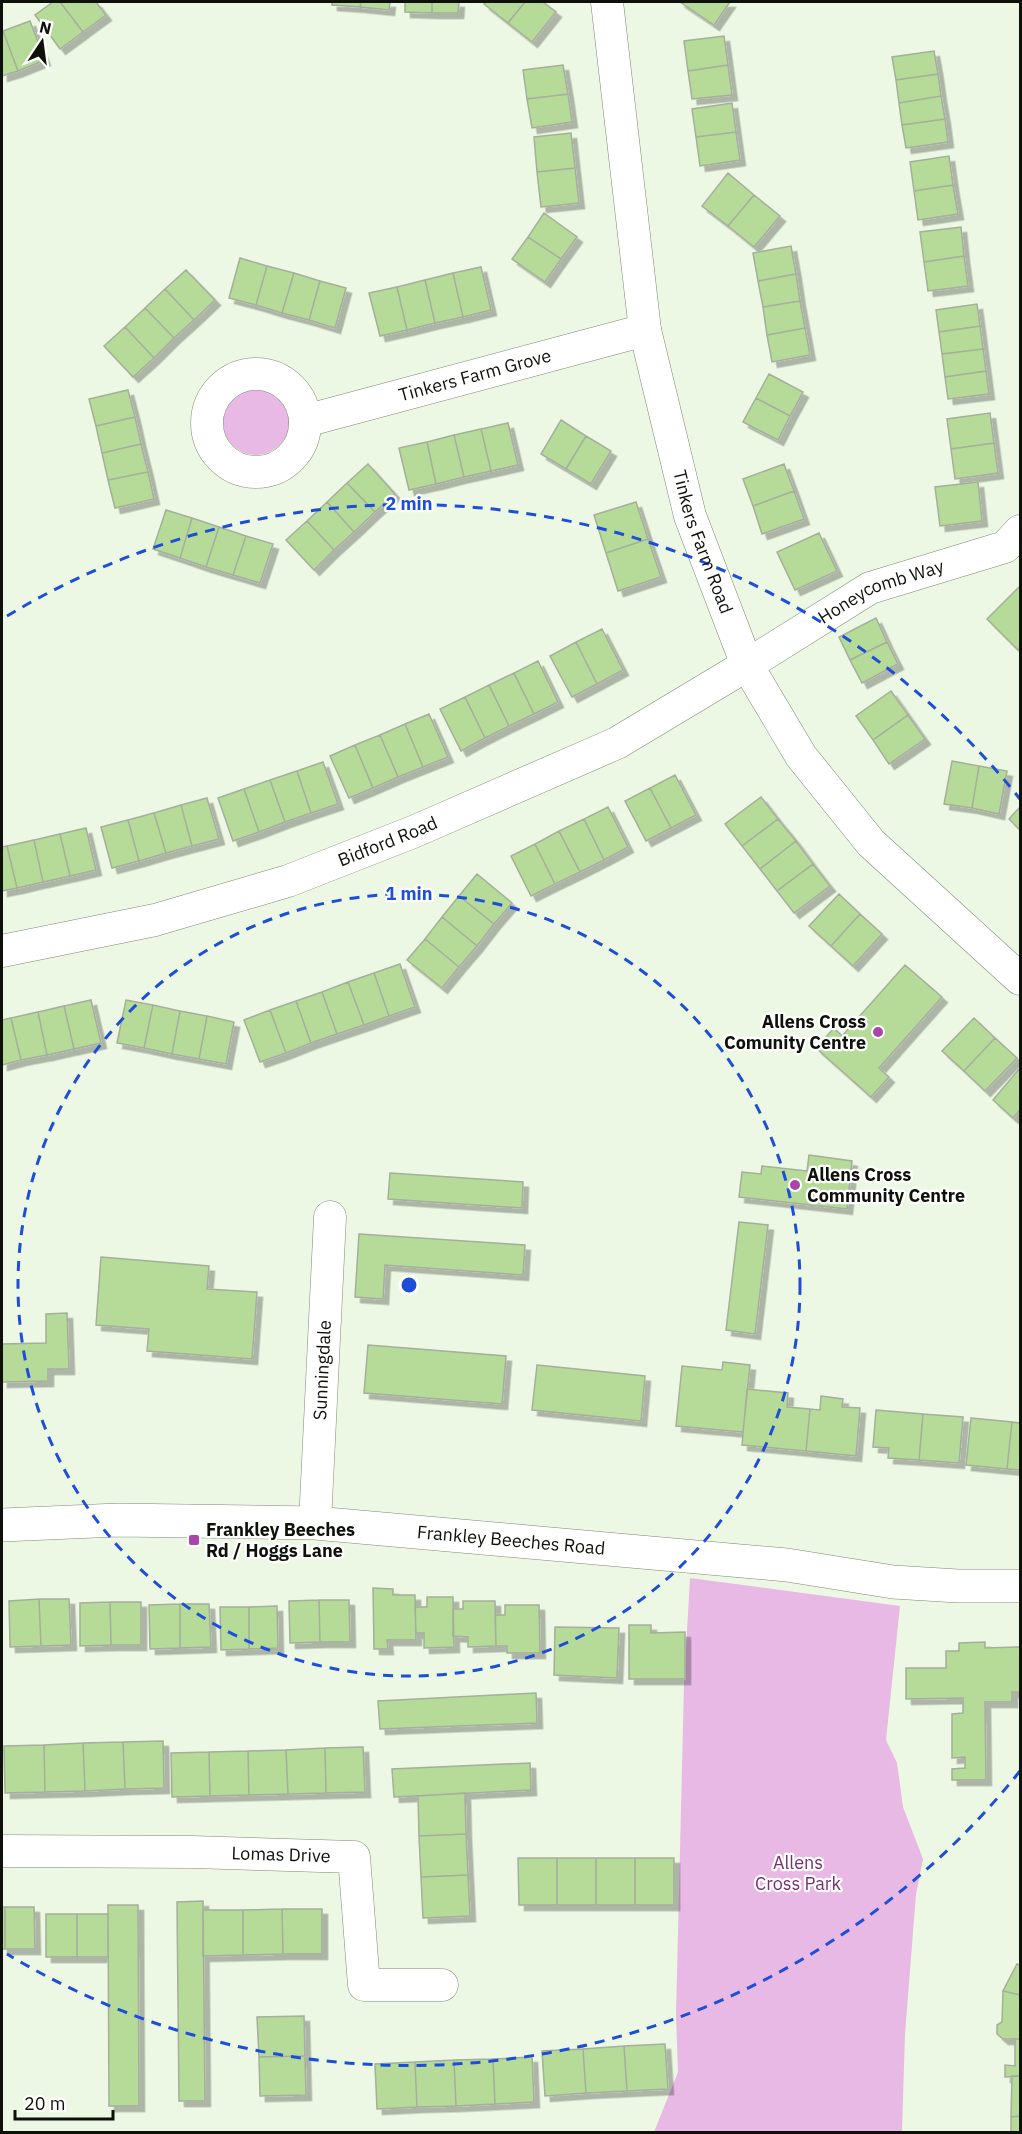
<svg xmlns="http://www.w3.org/2000/svg" width="1022" height="2134" font-family="'IBM Plex Sans',sans-serif">
<style>
.green{fill:#e8b9e4}
.building{fill:#b6db98;stroke:#a4af9c;stroke-width:1.5;filter:url(#shadow)}
.lines{fill:none;stroke-linecap:round;stroke-linejoin:round}
.minor-casing{stroke:#7f8976;stroke-width:33}
.tertiary-casing{stroke:#7f8976;stroke-width:34}
.minor{stroke:#fff;stroke-width:32}
.tertiary{stroke:#fff;stroke-width:33}
.ring{fill:none;stroke:#1d4ed8;stroke-width:3;stroke-dasharray:10 8}
.poi-dot{fill:#ac45a9;stroke:#fff;stroke-width:2}
.labels{text-anchor:middle;stroke-width:4.5;stroke-linejoin:round;paint-order:stroke}
.street-label{font-size:18px;fill:#0d110a;stroke:#fff}
.poi-label{font-size:18px;font-weight:bold;fill:#0d110a;stroke:#fff;text-anchor:start}
.park-label{font-size:18px;fill:#743071;stroke:#fff}
.centre{fill:#1d4ed8;stroke:#fff;stroke-width:3}
.ring-label{font-size:18px;text-anchor:middle;font-weight:bold;fill:#1d4ed8;stroke:#fff;stroke-width:4.5;stroke-linejoin:round;paint-order:stroke}
</style>
<defs>
<filter id="shadow"><feDropShadow dx="5.5" dy="5.5" stdDeviation="0" flood-color="#0004"/></filter>
</defs>
<rect width="100%" height="100%" fill="#ecf8e3"/>
<path class="green" d="M223 422a33 33 0 1 1 66 0a33 33 0 1 1-66 0Z
M690,1578L900,1606L886,1740L897,1763L903,1807L923,1859L916,1894L905,2034L902,2132H654L678,2072L676,2015L684,1685Z"/>
<path class="building" d="M53,2H60L83,32L60,49L35,15Z
M60,2H96L106,15L83,32Z
M332,2H361L360,7L332,5Z
M361,2H390L389,10L360,7Z
M405,2H432V13L405,12Z
M432,2H459L458,13H432Z
M486,2H525L508,23L484,4Z
M525,2H543L556,12L532,42L508,23Z
M680,2H730L714,25Z
M30,21L45,60L18,71L3,31Z
M3,31L18,71L2,76V32Z
M724,36L728,65L688,71L684,41Z
M934,51L938,74L896,80L892,57Z
M563,65L568,94L527,99L523,70Z
M728,65L732,95L692,99L688,71Z
M938,74L941,96L899,103L896,80Z
M568,94L572,122L532,128L527,99Z
M941,96L945,119L902,125L899,103Z
M732,103L736,132L696,137L692,109Z
M945,119L948,142L906,148L902,125Z
M736,132L740,160L700,166L696,137Z
M571,133L575,168L537,172L534,137Z
M949,156L953,185L914,191L910,162Z
M575,168L579,203L541,207L537,172Z
M728,173L754,195L728,226L702,206Z
M953,185L958,214L918,220L914,191Z
M754,195L780,216L754,247L728,226Z
M544,213L577,237L561,259L528,237Z
M961,227L964,256L924,262L920,232Z
M528,237L561,259L545,282L512,259Z
M791,246L796,274L758,281L753,253Z
M964,256L968,286L928,291L924,262Z
M240,258L267,266L256,305L229,298Z
M267,266L294,273L282,313L256,305Z
M481,267L491,310L463,317L453,273Z
M186,270L215,300L194,320L165,289Z
M294,273L320,281L309,320L282,313Z
M453,273L463,317L435,323L425,280Z
M796,274L800,301L763,307L758,281Z
M425,280L435,323L407,330L397,287Z
M320,281L346,288L335,328L309,320Z
M397,287L407,330L380,336L369,293Z
M165,289L194,320L174,338L145,308Z
M800,301L805,328L767,335L763,307Z
M977,304L980,326L939,332L936,310Z
M145,308L174,338L154,358L125,327Z
M980,326L983,349L942,354L939,332Z
M125,327L154,358L133,377L104,346Z
M805,328L810,355L772,362L767,335Z
M983,349L986,371L945,377L942,354Z
M986,371L989,394L948,399L945,377Z
M769,374L803,392L790,416L756,398Z
M128,390L135,417L96,426L89,399Z
M756,398L790,416L778,440L743,422Z
M990,413L994,443L951,449L947,419Z
M135,417L141,444L102,453L96,426Z
M561,420L586,436L566,469L541,454Z
M508,423L518,465L491,471L481,429Z
M481,429L491,471L464,477L454,435Z
M454,435L464,477L436,484L427,442Z
M586,436L611,451L591,484L566,469Z
M427,442L436,484L409,490L399,448Z
M994,443L998,473L955,479L951,449Z
M141,444L148,472L108,480L102,453Z
M368,464L395,494L375,512L347,483Z
M784,464L794,491L753,506L743,479Z
M148,472L154,499L115,508L108,480Z
M978,482L982,521L940,526L935,487Z
M347,483L375,512L354,532L327,502Z
M794,491L804,519L762,534L753,506Z
M327,502L354,532L334,550L307,521Z
M636,502L648,539L606,553L594,515Z
M166,510L192,518L180,558L153,549Z
M192,518L219,527L206,567L180,558Z
M307,521L334,550L314,570L286,540Z
M219,527L246,536L233,575L206,567Z
M819,533L837,571L795,590L777,552Z
M246,536L273,544L260,583L233,575Z
M648,539L661,577L618,591L606,553Z
M1020,586V648L1018,650L987,619Z
M876,618L887,642L850,660L839,637Z
M602,629L623,670L597,684L576,642Z
M576,642L597,684L572,697L550,656Z
M887,642L898,664L862,683L850,660Z
M538,661L558,702L534,714L514,673Z
M514,673L534,714L509,726L489,685Z
M489,685L509,726L485,738L465,697Z
M891,691L908,715L873,740L856,716Z
M465,697L485,738L461,751L440,709Z
M429,714L448,757L423,767L405,724Z
M908,715L925,739L889,764L873,740Z
M405,724L423,767L398,777L380,735Z
M380,735L398,777L373,788L355,745Z
M355,745L373,788L349,798L330,756Z
M952,761L979,766L972,808L944,804Z
M323,762L338,804L311,813L297,771Z
M979,766L1007,771L999,814L972,808Z
M297,771L311,813L285,822L270,780Z
M675,775L696,815L671,828L650,788Z
M270,780L285,822L259,832L244,789Z
M650,788L671,828L646,841L625,801Z
M244,789L259,832L233,841L218,798Z
M761,797L778,819L742,846L725,824Z
M207,798L219,839L192,846L181,805Z
M181,805L192,846L166,853L154,813Z
M608,807L628,847L604,860L584,819Z
M1020,807V830L1009,819Z
M154,813L166,853L139,861L128,820Z
M584,819L604,860L580,872L559,831Z
M778,819L796,841L760,869L742,846Z
M128,820L139,861L112,868L101,827Z
M86,828L96,870L70,876L60,834Z
M559,831L580,872L555,884L535,844Z
M60,834L70,876L43,882L34,840Z
M34,840L43,882L17,888L7,846Z
M796,841L813,864L777,891L760,869Z
M535,844L555,884L531,896L511,856Z
M7,846L17,888L2,891V847Z
M813,864L830,886L794,913L777,891Z
M477,874L512,903L494,924L459,896Z
M839,894L860,914L831,946L809,926Z
M459,896L494,924L477,946L442,917Z
M860,914L882,934L853,966L831,946Z
M442,917L477,946L459,967L425,939Z
M425,939L459,967L442,988L407,960Z
M400,964L415,1007L389,1016L374,973Z
M905,965L942,997L879,1068L889,1077L871,1097L816,1048L834,1028L842,1036Z
M374,973L389,1016L364,1025L348,982Z
M348,982L364,1025L337,1034L322,992Z
M322,992L337,1034L311,1043L296,1001Z
M91,1000L101,1043L74,1049L64,1006Z
M126,1000L153,1005L144,1048L117,1043Z
M296,1001L311,1043L286,1053L270,1010Z
M153,1005L180,1011L172,1054L144,1048Z
M64,1006L74,1049L47,1055L38,1012Z
M270,1010L286,1053L260,1062L244,1020Z
M180,1011L207,1016L199,1059L172,1054Z
M38,1012L47,1055L21,1060L11,1018Z
M207,1016L234,1022L226,1064L199,1059Z
M11,1018L21,1060L2,1065V1020Z
M974,1018L995,1038L964,1071L942,1051Z
M995,1038L1017,1058L985,1091L964,1071Z
M1020,1068V1110L1013,1118L993,1100Z
M809,1155L852,1161L847,1209L739,1197L742,1172L761,1174L762,1166L807,1171Z
M390,1173L523,1182L522,1208L388,1199Z
M739,1222L768,1225L755,1334L726,1330Z
M359,1234L525,1245L523,1275L385,1265L383,1299L355,1297Z
M101,1257L209,1266L207,1289L257,1292L252,1359L147,1351L149,1329L96,1325Z
M67,1313L69,1369H48V1381L2,1382V1344L46,1343V1314Z
M368,1345L506,1356L502,1404L364,1393Z
M723,1362L750,1365L743,1432L676,1426L682,1366L722,1370Z
M537,1365L645,1376L641,1421L532,1410Z
M747,1389L788,1393L787,1407L810,1409L806,1451L742,1445Z
M821,1396L843,1399L842,1407L860,1408L856,1456L806,1451L810,1409L820,1410Z
M876,1410L923,1414L919,1460L888,1458L889,1448L873,1447Z
M923,1414L963,1417L959,1463L919,1460Z
M971,1418L1012,1422L1007,1469L966,1465Z
M1012,1422L1020,1423V1470L1007,1469Z
M373,1588L393,1589V1595H415L416,1640H387L388,1649H374Z
M427,1597H453L454,1647L424,1648V1633H416L415,1607H427Z
M39,1599L41,1646L10,1647L9,1601Z
M39,1599H69L71,1645L41,1646Z
M319,1600L320,1642L290,1643L289,1601Z
M319,1600H349L350,1642H320Z
M463,1601H495L496,1646L468,1647V1637L453,1636V1609H463Z
M110,1602L111,1645L80,1646V1603Z
M110,1602H141V1645H111Z
M180,1604V1648L150,1649L149,1605Z
M180,1604H209L211,1647L180,1648Z
M505,1605H539L540,1653H507V1646H496L495,1615H505Z
M277,1606L278,1648L249,1649V1607Z
M220,1607H249V1649L221,1650Z
M629,1625H651V1633L685,1632V1679H629Z
M555,1627L619,1628L617,1678L554,1675Z
M985,1642V1648L1020,1647V1692H1012V1702H985L986,1780H952V1769L965,1768V1757L952,1758V1714L963,1713V1698L906,1699V1668H946V1651H959V1643Z
M536,1693L537,1723L380,1729L378,1701Z
M163,1741L164,1788L125,1789L123,1742Z
M123,1742L125,1789L85,1791L83,1743Z
M83,1743L85,1791L45,1792L44,1745Z
M44,1745L45,1792L5,1793L4,1746Z
M363,1747L365,1792L326,1793L325,1748Z
M325,1748L326,1793L288,1794L286,1750Z
M286,1750L288,1794L249,1795L248,1751Z
M248,1751L249,1795L210,1796L209,1752Z
M209,1752L210,1796L172,1797L171,1753Z
M530,1763L531,1790L394,1797L392,1769Z
M465,1793L466,1834L419,1836L418,1796Z
M466,1834L468,1875L421,1877L419,1836Z
M518,1858H557V1905H519Z
M557,1858H596V1905H557Z
M596,1858H635V1905H596Z
M635,1858H674V1905H635Z
M468,1875L470,1916L423,1918L421,1877Z
M203,1901L205,2101H179L177,1902Z
M108,1905H138L139,2106H109Z
M2,1907H5V1949H2Z
M5,1907H34L35,1949H5Z
M282,1909H322V1954H283Z
M282,1909L283,1954L243,1955V1910Z
M203,1910H243V1955L203,1956Z
M46,1914H77V1957H46Z
M77,1914H108V1957H77Z
M1017,1964L1020,1965V1995L1003,1991Z
M1003,1991L1020,1995V2039H1003L997,2034V2025L1002,2022Z
M304,2016L305,2056L259,2057L257,2017Z
M1015,2039H1020V2076L1005,2077V2065L1015,2066Z
M665,2044L668,2089L627,2091L624,2046Z
M624,2046L627,2091L586,2093L583,2049Z
M583,2049L586,2093L545,2096L542,2051Z
M305,2056L306,2095L260,2096L259,2057Z
M532,2057L534,2102L495,2104L493,2059Z
M493,2059L495,2104L456,2106L454,2060Z
M454,2060L456,2106L417,2107L415,2062Z
M415,2062L417,2107L377,2109L375,2064Z
M1012,2076H1020V2116L1011,2117Z
M1020,2116V2132H1011V2117Z"/>
<g class="lines">
<g class="minor-casing">
<g id="minor">
<path id="s1" d="M607,2L645,330L690,516L747,665L801,756L871,843L1020,979"/>
<circle cx="256" cy="423" r="49"/>
<path id="s2" d="M305,421L645,330"/>
<path id="s3" d="M2,951L155,920L288,881L413,832L617,743L747,665L870,588L1005,547L1020,531"/>
<path id="s4" d="M315,1523L330,1217"/>
<path id="s5" d="M2,1851L193,1852L354,1857L364,1985H442"/>
</g>
</g>
<g class="tertiary-casing">
<g id="tertiary">
<path id="s6" d="M2,1525L118,1520L315,1523L787,1565L893,1582L958,1586H1020"/>
</g>
</g>
<use href="#minor" class="minor"/>
<use href="#tertiary" class="tertiary"/>
</g>
<g class="ring">
<circle cx="409" cy="1285" r="391"/>
<path d="M1020 1771A781 781 0 0 1 7 1954M7 616A781 781 0 0 1 1020 799"/>
</g>
<g class="poi-dot">
<circle cx="878" cy="1032" r="6"/>
<circle cx="795" cy="1185" r="6"/>
<rect x="188" y="1534" width="12" height="12" rx="3"/>
</g>
<g class="labels">
<g class="street-label">
<text dy="6" stroke="none"><textPath href="#s2" startOffset="176">Tinkers Farm Grove</textPath></text>
<text dy="6" stroke="none"><textPath href="#s1" startOffset="550">Tinkers Farm Road</textPath></text>
<text dy="6" stroke="none"><textPath href="#s3" startOffset="957">Honeycomb Way</textPath></text>
<text dy="6" stroke="none"><textPath href="#s3" startOffset="402">Bidford Road</textPath></text>
<text dy="6" stroke="none"><textPath href="#s4" startOffset="153">Sunningdale</textPath></text>
<text dy="6" stroke="none"><textPath href="#s6" startOffset="510">Frankley Beeches Road</textPath></text>
<text dy="6" stroke="none"><textPath href="#s5" startOffset="279">Lomas Drive</textPath></text>
</g>
<g class="poi-label">
<text x="866" y="1028" text-anchor="end">Allens Cross<tspan x="866" dy="21">Comunity Centre</tspan></text>
<text x="807" y="1181">Allens Cross<tspan x="807" dy="21">Community Centre</tspan></text>
<text x="206" y="1536">Frankley Beeches<tspan x="206" dy="21">Rd / Hoggs Lane</tspan></text>
</g>
<g class="park-label">
<text x="798" y="1869">Allens<tspan x="798" dy="21">Cross Park</tspan></text>
</g>
</g>
<circle cx="409" cy="1285" r="9" class="centre"/>
<g class="ring-label">
<text x="409" y="510">2 min</text>
<text x="409" y="900">1 min</text>
</g>
<rect width="1022" height="2134" fill="none" stroke="#0d110a" stroke-width="6"/>
<g transform="translate(42 42) rotate(13)" stroke="#ffffff" stroke-width="4.5" paint-order="stroke">
<path d="M0-4.5L10 22L0 15L-10 22Z" fill="#0d110a"/>
<text y="-9" font-size="16" font-weight="bold" text-anchor="middle" fill="#0d110a">N</text>
</g>
<path d="M15 2110v9h98v-9" fill="none" stroke="#0d110a" stroke-width="3"/>
<text x="24" y="2110" font-size="18" fill="#0d110a" stroke="#ffffff" stroke-width="4.5" paint-order="stroke">20 m</text>
</svg>
